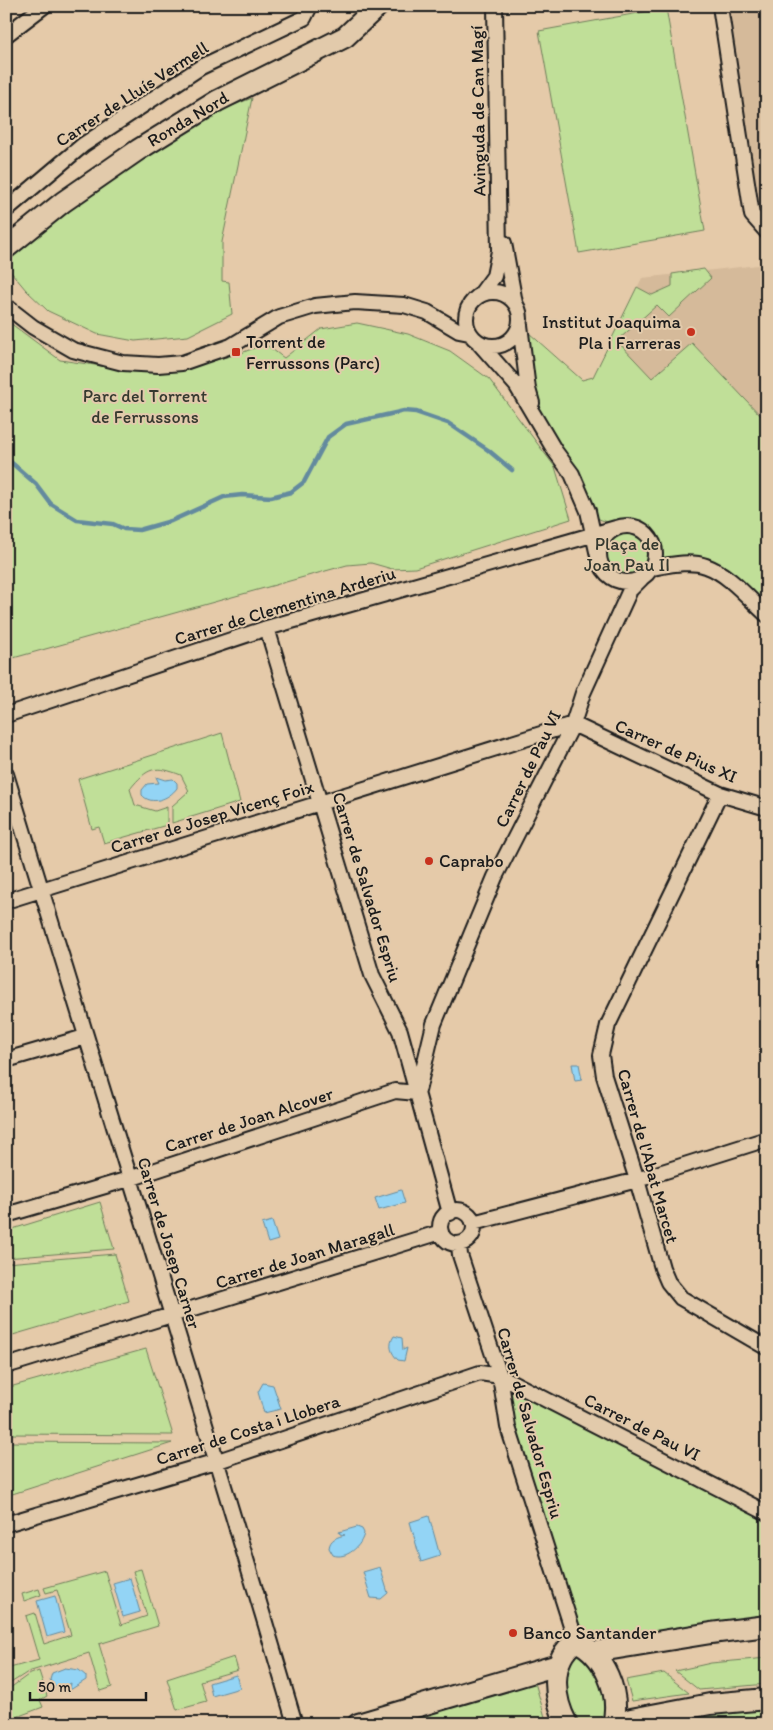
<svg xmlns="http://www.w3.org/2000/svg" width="773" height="1730" font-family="Itim,sans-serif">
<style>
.built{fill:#d5ba9a}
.green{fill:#c0df98;stroke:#6e7e5a}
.water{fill:#93d4f5;stroke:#638a9e}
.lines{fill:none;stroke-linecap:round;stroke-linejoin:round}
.stream{stroke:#638a9e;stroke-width:4.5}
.street-casing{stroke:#1c1c1c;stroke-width:18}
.secondary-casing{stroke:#1c1c1c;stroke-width:24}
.street{stroke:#e2caab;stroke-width:14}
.secondary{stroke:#e2caab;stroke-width:20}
.poi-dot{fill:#c8321e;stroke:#e2caab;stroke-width:2}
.labels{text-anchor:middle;stroke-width:4;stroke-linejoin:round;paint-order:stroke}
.street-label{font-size:18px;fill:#1c1c1c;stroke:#e2caab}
.poi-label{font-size:18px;fill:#1c1c1c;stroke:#e2caab;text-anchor:start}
.park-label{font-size:18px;fill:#35392f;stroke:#e2caab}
</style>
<rect width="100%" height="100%" fill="#e5caa9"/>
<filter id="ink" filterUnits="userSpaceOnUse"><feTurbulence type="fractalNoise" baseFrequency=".02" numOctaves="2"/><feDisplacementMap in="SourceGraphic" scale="10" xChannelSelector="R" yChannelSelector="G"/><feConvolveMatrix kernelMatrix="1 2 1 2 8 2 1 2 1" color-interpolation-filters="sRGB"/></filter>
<g filter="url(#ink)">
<path class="built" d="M720,6H767V232L752,215Z
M767,264V424L593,377L642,278Z"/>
<path class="green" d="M666,8L705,231L579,253L539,31Z
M252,98L222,242V281L229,282L232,314L188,336L135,341L97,334L48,311L26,290L6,266V255L38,230L204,117Z
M704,269L711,278L669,317L657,305L617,341L652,378L692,343L762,417L767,413V616L721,574L655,561C660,513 607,535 587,510C577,497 571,480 563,466C555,452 544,438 539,423C530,394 526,355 520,325L582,380L593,377L637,287L652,295L672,286V274Z
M6,320L60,360L137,371H175L241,353L265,344L284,358L321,329L357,323L408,334L450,351L489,379L555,467L571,519L415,568L392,569L371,563L347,565L6,660Z
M605 555a22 22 0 1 1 44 0a22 22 0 1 1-44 0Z
M222,733L240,802L172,823V806L189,791L181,775C155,765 148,767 130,789L135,805L155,811L167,807V825L104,843L99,827L92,829L78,779Z
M100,1202L114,1249L6,1258V1231Z
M115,1254L129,1301L6,1337V1263Z
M146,1349L173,1435L6,1434V1388Z
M500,1376L767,1513V1626L594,1652L613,1724H567L562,1715L570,1646Z
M6,1442L172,1443L6,1496Z
M141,1569L158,1626L99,1644L112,1687L100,1691L89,1653L28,1672L6,1686V1669L39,1660L26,1616L35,1613L44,1644L71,1635L57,1590L46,1593L44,1588L105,1571L121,1625L147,1616L133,1571Z
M39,1589L41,1595L24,1601L22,1594Z
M234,1657L238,1670L200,1681L206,1702L177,1710L167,1679Z
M767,1658V1684L699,1690L675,1671L711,1663Z
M39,1671L47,1696L40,1700L43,1707L6,1721V1691L28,1675Z
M664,1673L689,1693L632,1701L626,1680Z
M534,1679L547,1724H375Z
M767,1698V1724H625Z"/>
<path class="water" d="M156,777L165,780L173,779L177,783V788C169,799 151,806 142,795V790L147,784L159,783Z
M572,1064H579L582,1080L575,1081Z
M401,1190L405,1203L379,1210L375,1198Z
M272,1221L278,1240L268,1243L262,1224Z
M394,1336L402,1338L403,1350L407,1348L404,1361L398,1360C391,1353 388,1345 394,1336Z
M263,1383L273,1385L281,1409L264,1413L258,1392Z
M429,1516L440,1556L421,1562L410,1522Z
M357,1527L362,1529L364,1533C362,1546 346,1560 333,1555L329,1548C330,1539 337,1537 345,1535L340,1534L339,1532Z
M380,1567L388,1593L381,1599L371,1598L363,1572Z
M130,1578L140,1612L123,1617L113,1583Z
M55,1596L64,1632L47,1637L37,1601Z
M65,1668L79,1670L86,1676V1680L70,1690L71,1683L64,1687L55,1686L50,1680L52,1673Z
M236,1675L240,1688L212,1696L209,1683Z"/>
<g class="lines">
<path class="stream" d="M6,458L36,484L51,504L77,520L113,524L124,529L139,530L171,521L224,497L242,495L271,497L291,492L304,482L328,437L346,424L404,411L416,412L448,423L488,450L512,470"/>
<g class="street-casing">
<path id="street" d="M720,6L752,215L767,232
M6,35L44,6
M6,210L83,145L201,67L304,18L310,6
M504,243L515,303
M466 319a27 27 0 1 1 54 0a27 27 0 1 1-54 0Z
M480,295L494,276L499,251L495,6
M6,306L33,327L73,350L123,363L158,365L182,363L231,346L279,317L315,306L355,302L404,305L427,312L459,331L469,333
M520,325L528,389L532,403
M479,343L516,385L555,451L572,474L588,511L598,556
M599 554a28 28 0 1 1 56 0a28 28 0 1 1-56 0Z
M652,568C669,565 690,560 706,566C729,574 749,599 767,615
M267,628L372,975L400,1031L450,1213
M6,715L267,628L616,528
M6,774C102,1091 202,1406 295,1724
M720,794L608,1025L601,1055L604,1076L637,1180L662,1268L668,1282L681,1298L767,1348
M6,901L573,724L720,794L767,808
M6,1060L85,1037
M418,1091L434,1024L495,877L573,724L583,693L630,590L641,579
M440 1227a17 17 0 1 1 34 0a17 17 0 1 1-34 0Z
M6,1215L129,1179L395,1091L417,1093
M473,1223L637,1180L767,1139
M459,1244L460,1255L500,1376L508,1427L576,1641
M6,1366L441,1232
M6,1524L218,1461L480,1373L500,1376L767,1513"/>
</g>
<g class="secondary-casing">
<path id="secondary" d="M6,248L63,202L138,150L217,101L345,37L378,6
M594,1652L711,1633L767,1626
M358,1724L558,1665
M567,1724C553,1698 549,1660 576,1641C604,1654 621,1693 613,1724
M625,1724L631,1719L710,1704L767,1699"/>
</g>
<use href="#street" class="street"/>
<use href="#secondary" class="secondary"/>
</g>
</g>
<g class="poi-dot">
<circle cx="691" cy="332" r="5"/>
<rect x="231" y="347" width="10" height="10" rx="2.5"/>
<circle cx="429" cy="861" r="5"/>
<circle cx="513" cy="1633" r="5"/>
</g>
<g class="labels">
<g class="street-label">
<text transform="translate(132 94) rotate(-33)" y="6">Carrer de Lluís Vermell</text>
<text transform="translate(478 111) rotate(-91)" y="6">Avinguda de Can Magí</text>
<text transform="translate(188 119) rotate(-31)" y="6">Ronda Nord</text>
<text transform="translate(285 606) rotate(-17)" y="6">Carrer de Clementina Arderiu</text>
<text transform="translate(676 751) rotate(24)" y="6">Carrer de Pius XI</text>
<text transform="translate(528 769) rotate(-64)" y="6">Carrer de Pau VI</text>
<text transform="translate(212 817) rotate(-17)" y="6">Carrer de Josep Vicenç Foix</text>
<text transform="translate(367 887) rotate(73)" y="6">Carrer de Salvador Espriu</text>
<text transform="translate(249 1120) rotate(-18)" y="6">Carrer de Joan Alcover</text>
<text transform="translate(648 1156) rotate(74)" y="6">Carrer de l'Abat Marcet</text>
<text transform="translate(169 1243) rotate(73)" y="6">Carrer de Josep Carner</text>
<text transform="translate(305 1256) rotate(-17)" y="6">Carrer de Joan Maragall</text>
<text transform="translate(530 1423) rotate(74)" y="6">Carrer de Salvador Espriu</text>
<text transform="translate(642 1427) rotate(27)" y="6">Carrer de Pau VI</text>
<text transform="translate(248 1430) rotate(-18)" y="6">Carrer de Costa i Llobera</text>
</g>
<g class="poi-label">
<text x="681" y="328" text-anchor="end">Institut Joaquima<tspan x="681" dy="21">Pla i Farreras</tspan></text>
<text x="246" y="348">Torrent de<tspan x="246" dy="21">Ferrussons (Parc)</tspan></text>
<text x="439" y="867">Caprabo</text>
<text x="523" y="1639">Banco Santander</text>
</g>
<g class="park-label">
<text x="145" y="402">Parc del Torrent<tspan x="145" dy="21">de Ferrussons</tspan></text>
<text x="627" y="550">Plaça de<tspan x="627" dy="21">Joan Pau II</tspan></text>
</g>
</g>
<rect width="773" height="1730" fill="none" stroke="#e2caab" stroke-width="25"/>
<rect x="12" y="12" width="748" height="1705" fill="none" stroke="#1c1c1c" stroke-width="2" filter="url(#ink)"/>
<path d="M30 1692v8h116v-8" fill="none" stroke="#1c1c1c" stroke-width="2.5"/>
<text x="38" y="1692" font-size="15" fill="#1c1c1c" stroke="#e2caab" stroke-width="4" paint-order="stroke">50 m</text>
</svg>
